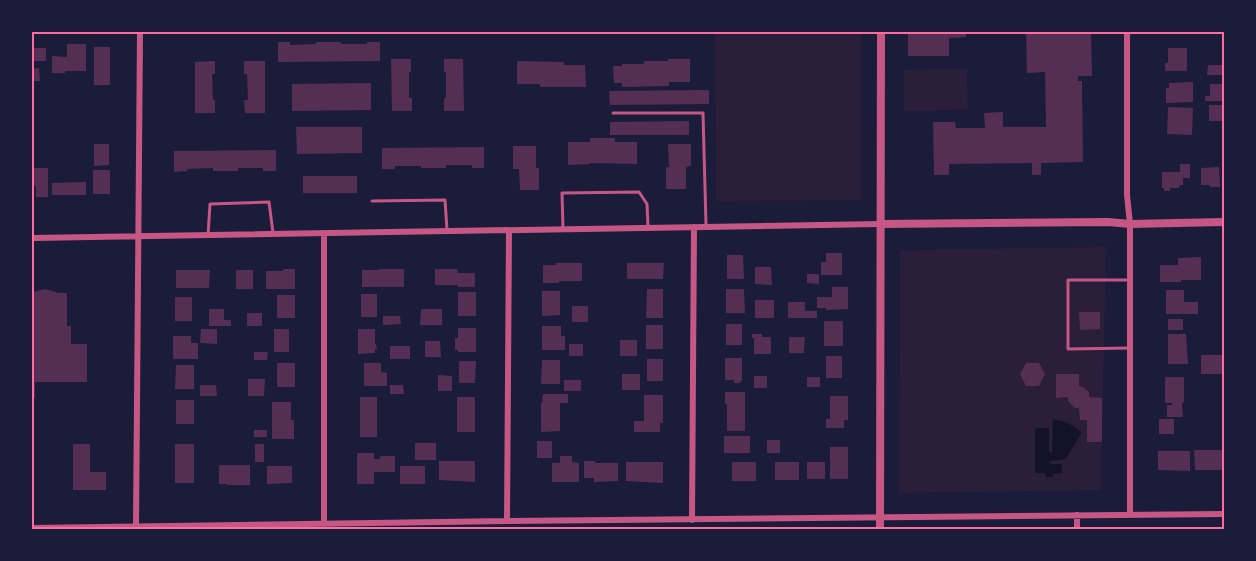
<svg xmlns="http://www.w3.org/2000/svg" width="1256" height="561" font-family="Overpass,sans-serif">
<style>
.green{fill:#2a1e3b}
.water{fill:#12122b}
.building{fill:#542f53}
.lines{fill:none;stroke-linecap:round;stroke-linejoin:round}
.service{stroke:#c65784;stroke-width:3}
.minor{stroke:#c65784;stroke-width:6}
.tertiary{stroke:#c65784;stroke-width:8}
.neatline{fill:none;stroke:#ff6b9d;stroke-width:2}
</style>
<rect width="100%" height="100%" fill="#1b1b3a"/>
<path class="green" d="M715,32H861L862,200L716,201Z
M967,69L968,110L904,111V70Z
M1106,247L1101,490L899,493L900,252L902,250Z"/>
<path class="water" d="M1053,419L1068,423L1082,432L1066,459L1050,461V464H1062V473L1053,474V477H1046L1045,473H1035V428H1049V452L1052,453Z"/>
<path class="building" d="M908,32H966V37L949,38V56H908Z
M1026,32H1091L1092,76H1078V81H1082L1083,162L1041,163V175H1032V163L949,164V175H934L933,122H955L956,128H985L984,113L1003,112V127H1046L1045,72L1027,73Z
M278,42H290V45L316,44V42H341V44H367V42H380V61L278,62Z
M67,44H86V71H65V73H52V56L67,57Z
M94,47H110V85H94Z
M32,48H46V61H32Z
M1168,48H1187V71H1165V63H1168Z
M391,59H411V72H409V98H412V111H392Z
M444,59H463L464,111H444V98H446V72H444Z
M668,59H690V82H669V86L622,87V83H614L613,66H622V64H644V61H668Z
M215,61V74H212L213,100H215V113H195V62Z
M244,61H265V113H245L244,100H248L247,74H244Z
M517,61L564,62V65H585L586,87H540V84H517Z
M1208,65H1222V75H1207Z
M39,68L40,81H32V69Z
M1193,82V102L1166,103V88H1169V83Z
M371,83V110L292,111V84Z
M1210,84H1224V101H1205V96H1210Z
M709,90V104L610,105L609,91Z
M1209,105H1224V121H1209Z
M1168,107L1193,108L1192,135L1167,134Z
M689,121V135H610V122Z
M296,127H362V153L297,154Z
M590,138H615V142H637V164L590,163V164L568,165V142H590Z
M94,144H109V165L94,166Z
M668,144H691V166L686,167V189H666V167H669Z
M513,146H536V168H539V190H520L519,169H513Z
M484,147V168H472V165H446V168H421V166H395V169H382V148Z
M276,150V171H263V168H238V171H213V168L187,169V171L174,172V151Z
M1180,164H1190V178H1183V185H1180L1179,188H1170V191H1164V188H1162V172H1180Z
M1219,167L1220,187H1210V185H1201V168Z
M32,168H48V197H36V186H32Z
M93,170H110V194H93Z
M303,176H357V193H303Z
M86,182V195H52V183Z
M826,253H842V275H821V262H826Z
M727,255H743L744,279H727Z
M1201,257V280H1181V282H1160V265H1178V258Z
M556,263H582V281H559V283H543V265H556Z
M627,263H664L663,279H627Z
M755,267H771L772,285L755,284Z
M283,269H295V289H266V271H283Z
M379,269H404V287H362V270H379Z
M435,269H457L458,273H475V287H458L457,285H435Z
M176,270H210L209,288H176Z
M236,270H253V289H236Z
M807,274H819V284L807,283Z
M832,287H848V309L826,310V308H817V297H832Z
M45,289L56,292L57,293H67V326H71V344H87V382H35V398H32V296H33V292Z
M647,289H663V318H646Z
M726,289H744L745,313H726Z
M1166,290H1184V302H1198V314H1166Z
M542,291H560V315L542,316Z
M458,292H476V316H458Z
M361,294H377V317H361Z
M277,295H295V318H277Z
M175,297H192V321H175Z
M755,300H774V318H755Z
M788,302H805V311H817V318H788Z
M572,306H588V322H572Z
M209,309H224V320H231V326H209Z
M421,309H442V325H420Z
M1079,312H1100V329L1080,330Z
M247,313H262V326H247Z
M383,316H400L401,324L383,325Z
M1168,319H1183V330H1168Z
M824,321H843V346H824Z
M726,324H742V345H726Z
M646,325H663V349H646Z
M542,326H561V336H565V350H542Z
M458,328H476V352H458V350H455V338H458Z
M201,329H217V344L200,343Z
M274,329H289V352H274Z
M358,329H375V344H376L377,349H375V353L358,354Z
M752,334H762V337H771V354H754V338H752Z
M1168,334H1186L1188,364H1168Z
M173,336H191V343H198V359H173Z
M789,337H805L804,353H789Z
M620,340H637V356H620Z
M425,341H440L441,357H425Z
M569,344H583V356H569Z
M390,346H410V359H390Z
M254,352H268L267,360H254Z
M1201,355H1224V374H1201Z
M826,356H842V378H826Z
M725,358H742V381H740V383H734V380H725Z
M647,359H663V381H647Z
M542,360H560V384H541Z
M459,361H476L475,383H459Z
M277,363H295V387H277Z
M364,363H381V372L387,373V386H364Z
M1026,363H1039L1045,374L1039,386H1026L1020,374Z
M176,365H194V389H175Z
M622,374H640V390H622Z
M1056,374H1079V386L1083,387L1089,392V397L1102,398V442H1087V420H1080L1079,408H1075L1068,401V397L1056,398Z
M438,375L452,376V391H438Z
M754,376H767V388H754Z
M807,377H820V387H807Z
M1165,377H1184V402L1182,403L1183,417H1167V405H1172V403H1165Z
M248,379H265L264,396H248Z
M564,380H581V391H564Z
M200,385H216L217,396H200Z
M390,385H403L404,394H390Z
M725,392H745V431H727V404H725Z
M543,394H568V403H560V431L541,432V403H542Z
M644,395H663V423H660V432H634V421H644Z
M830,396H848V420H844V428H826V419H830Z
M360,397H377V437H360Z
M457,397H475V432H457Z
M176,400H194V424H176Z
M272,402H291V420H294V439H272Z
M1159,419H1174V434H1159Z
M254,430H267V437H254Z
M724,436H750V453H724Z
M767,440H780V453H767Z
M537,441H552V458H537Z
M415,443H436V460H415Z
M73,444H90V472H106V490H73Z
M175,444H194V483H175Z
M255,444H264V462H255Z
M830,447H848V479H830Z
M1194,450H1223V470H1195Z
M1158,451H1190V471L1158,470Z
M357,453H374V459H380V456H395V472H374V484H357Z
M560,456H572V462L579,463V482H552V463H560Z
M439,461H475V482L439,480Z
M584,461H595V463H618V481L594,482V478H584Z
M626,462H663V483L626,481Z
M732,462H756V481H732Z
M775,462H799V480H775Z
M807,462H825V479H807Z
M219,465H250V485H227V484H219Z
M267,466H292V483L267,484Z
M400,466H425V484H400Z"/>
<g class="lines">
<path class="service" d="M613,113H703L706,225
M372,201L445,200L447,230
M563,228L562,193L639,192L647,204L648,227
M208,236L210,204L269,202L273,233
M1130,348L1068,349V280H1130"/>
<path class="minor" d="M1127,32V195L1130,224V514
M324,234V524
M32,238L880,224
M1077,515V530
M692,520L694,227
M507,521L509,231
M136,527L140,32
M32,528L507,521L1224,514"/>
<path class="tertiary" d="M880,224L1108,222L1130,224L1224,222
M880,530L881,32"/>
</g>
<rect width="1256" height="561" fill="none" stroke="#1b1b3a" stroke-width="66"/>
<rect x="33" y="33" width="1190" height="495" class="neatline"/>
</svg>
